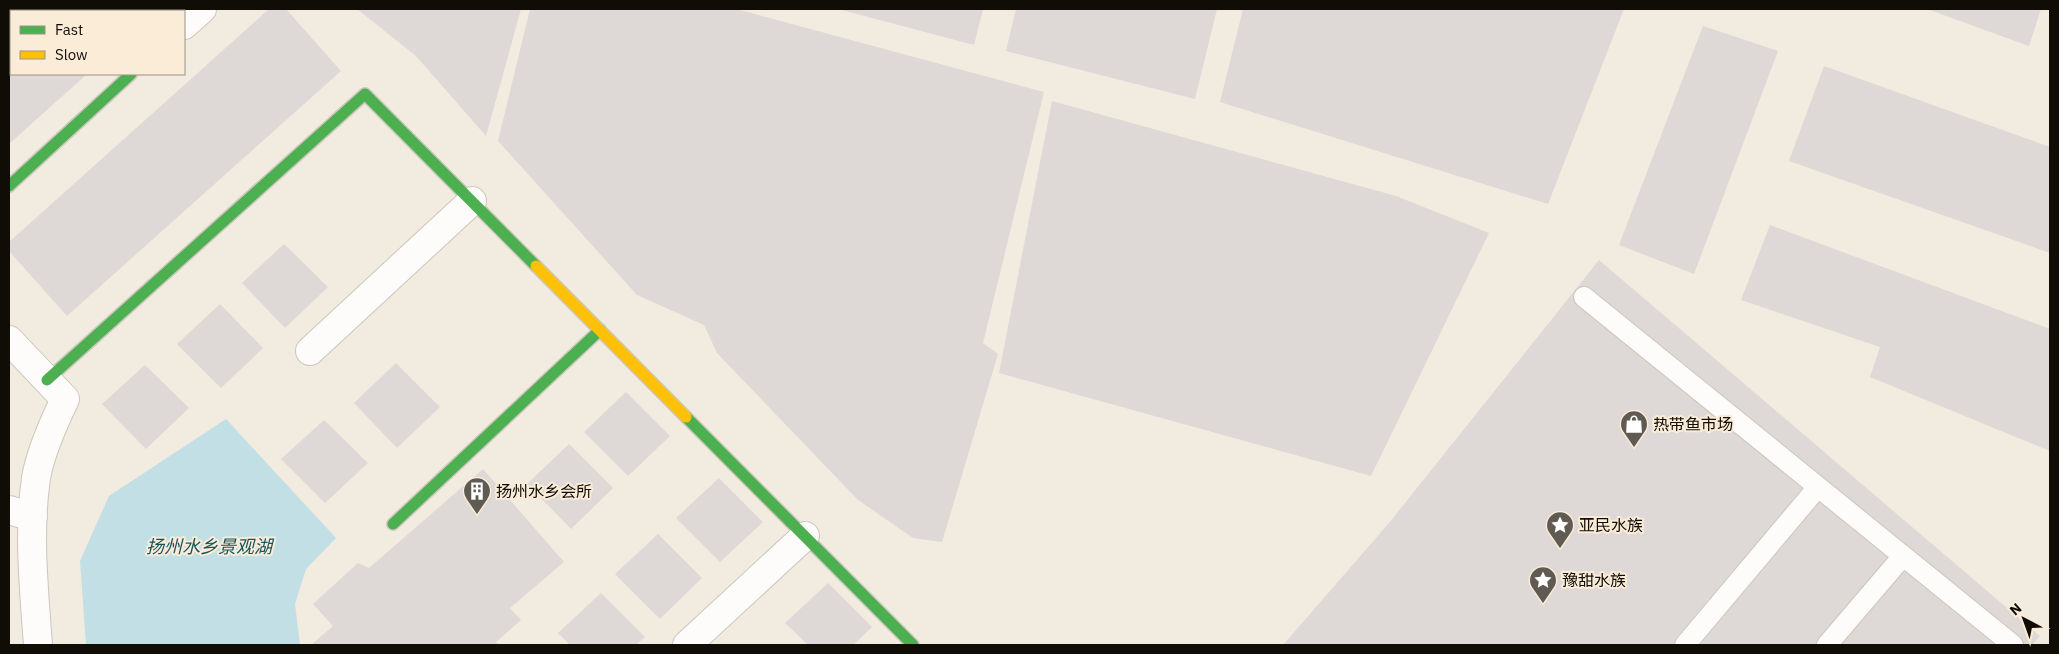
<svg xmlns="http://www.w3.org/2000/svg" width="2059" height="654" font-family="'IBM Plex Sans','Noto Sans SC',sans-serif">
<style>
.water{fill:#c1dfe5}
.building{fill:#ded8d7}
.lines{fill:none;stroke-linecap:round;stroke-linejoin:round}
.lane-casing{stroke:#ccc6bd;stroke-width:22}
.street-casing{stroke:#ccc6bd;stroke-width:30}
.fast-casing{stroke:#ccc6bd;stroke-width:14}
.slow-casing{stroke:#ccc6bd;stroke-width:14}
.lane{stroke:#fdfcfa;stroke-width:20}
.street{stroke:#fdfcfa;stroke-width:28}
.fast{stroke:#4caf50;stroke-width:11}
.slow{stroke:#ffc107;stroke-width:11}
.labels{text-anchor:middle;stroke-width:4;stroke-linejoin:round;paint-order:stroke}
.poi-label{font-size:16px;fill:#100c06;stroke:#faecd7;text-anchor:start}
.water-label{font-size:18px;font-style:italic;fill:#155361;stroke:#faecd7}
</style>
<rect width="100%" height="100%" fill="#f2ebdf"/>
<path class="water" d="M226,419L336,538L306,569L295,604L300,645H86L80,561L109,496Z"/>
<path class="building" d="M18,9H159L157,11H15Z
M269,9H286L341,71L67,316L9,251V242Z
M357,9H521L486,136L416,56Z
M530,9H736L1044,92L983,343L998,354L942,542L913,538L858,500L717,353L704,325L637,295L498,141Z
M838,9H983L974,45Z
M1016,9H1217L1195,99L1006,51Z
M1243,9H1624L1548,204L1220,102Z
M1927,9H2041L2029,46Z
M11,15V74H87L9,144V17Z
M1703,26L1778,51L1694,274L1619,245Z
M1824,66L2050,147V253L1789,161Z
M1052,101L1396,196L1489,233L1371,476L999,373Z
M1770,225L2050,329V451L1870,377L1880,347L1741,300Z
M284,244L328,287L285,328L242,283Z
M1599,260L2040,636L2032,645H1283L1389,523Z
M220,304L263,348L221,388L177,344Z
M396,363L440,407L397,448L354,403Z
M145,365L189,408L146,449L102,404Z
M626,392L670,436L628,476L584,432Z
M324,420L368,463L325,503L281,459Z
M569,444L613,488L571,529L527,484Z
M483,469L564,562L510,608L521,620L496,642L499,645H311L333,626L313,604L358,563L369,568Z
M719,478L763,522L720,562L676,518Z
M658,534L702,578L660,619L615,574Z
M828,583L872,627L853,645H808L785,623Z
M601,593L645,637L636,645H570L558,633Z"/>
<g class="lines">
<g class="lane-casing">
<path id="lane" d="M1584,297L2013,645
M1685,645L1818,487
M1827,645L1903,556"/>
</g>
<g class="street-casing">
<path id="street" d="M184,25L202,9
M9,340L65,399C54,422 40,454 36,478C28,534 34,589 38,645
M310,351L472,201
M9,510L33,517
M687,645L805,536"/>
</g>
<g class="fast-casing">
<path id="fast" d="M9,186L131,74
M47,380L365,94L536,266
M686,417L913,645
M393,524L600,330"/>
</g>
<g class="slow-casing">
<path id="slow" d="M536,266L686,417"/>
</g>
<use href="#lane" class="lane"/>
<use href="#street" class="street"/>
<use href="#fast" class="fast"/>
<use href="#slow" class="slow"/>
</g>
<defs>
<g id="shop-pin" transform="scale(1.4375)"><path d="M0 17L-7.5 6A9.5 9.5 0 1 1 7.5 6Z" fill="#5f5a52" stroke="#faecd7"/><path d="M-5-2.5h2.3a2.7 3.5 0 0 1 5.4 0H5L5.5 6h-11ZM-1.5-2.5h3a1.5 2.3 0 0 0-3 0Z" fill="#fff"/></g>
<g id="building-pin" transform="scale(1.4375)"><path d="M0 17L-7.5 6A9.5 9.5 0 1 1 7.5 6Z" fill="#5f5a52" stroke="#faecd7"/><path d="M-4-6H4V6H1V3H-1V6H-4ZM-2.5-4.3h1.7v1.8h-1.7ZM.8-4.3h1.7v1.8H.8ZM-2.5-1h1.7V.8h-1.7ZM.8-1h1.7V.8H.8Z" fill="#fff"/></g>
<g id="sight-pin" transform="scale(1.4375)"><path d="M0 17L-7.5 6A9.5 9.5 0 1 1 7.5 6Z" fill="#5f5a52" stroke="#faecd7"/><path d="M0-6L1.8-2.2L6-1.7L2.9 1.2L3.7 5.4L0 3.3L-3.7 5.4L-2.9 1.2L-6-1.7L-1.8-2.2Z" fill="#fff"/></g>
</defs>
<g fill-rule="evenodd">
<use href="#shop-pin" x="1634" y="424"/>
<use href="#building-pin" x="477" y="491"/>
<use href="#sight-pin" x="1560" y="525"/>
<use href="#sight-pin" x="1543" y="580"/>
</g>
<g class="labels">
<g class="poi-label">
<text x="1653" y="430">热带鱼市场</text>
<text x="496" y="497">扬州水乡会所</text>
<text x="1579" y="531">亚民水族</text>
<text x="1562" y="586">豫甜水族</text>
</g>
<g class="water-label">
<text x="209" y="553">扬州水乡景观湖</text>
</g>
</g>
<rect width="2059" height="654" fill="none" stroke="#100c06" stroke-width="20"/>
<rect x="10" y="10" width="175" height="65" fill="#faecd7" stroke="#9c9283"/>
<rect x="20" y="26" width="25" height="8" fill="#4caf50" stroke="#9c9283"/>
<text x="55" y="35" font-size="15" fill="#100c06">Fast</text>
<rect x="20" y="51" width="25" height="8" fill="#ffc107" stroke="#9c9283"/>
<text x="55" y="60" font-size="15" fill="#100c06">Slow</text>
<g transform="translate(2024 619) rotate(319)" stroke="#faecd7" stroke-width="4" paint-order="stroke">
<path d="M0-4L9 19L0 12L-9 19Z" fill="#100c06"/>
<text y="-8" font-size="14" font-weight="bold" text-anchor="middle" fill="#100c06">N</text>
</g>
</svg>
